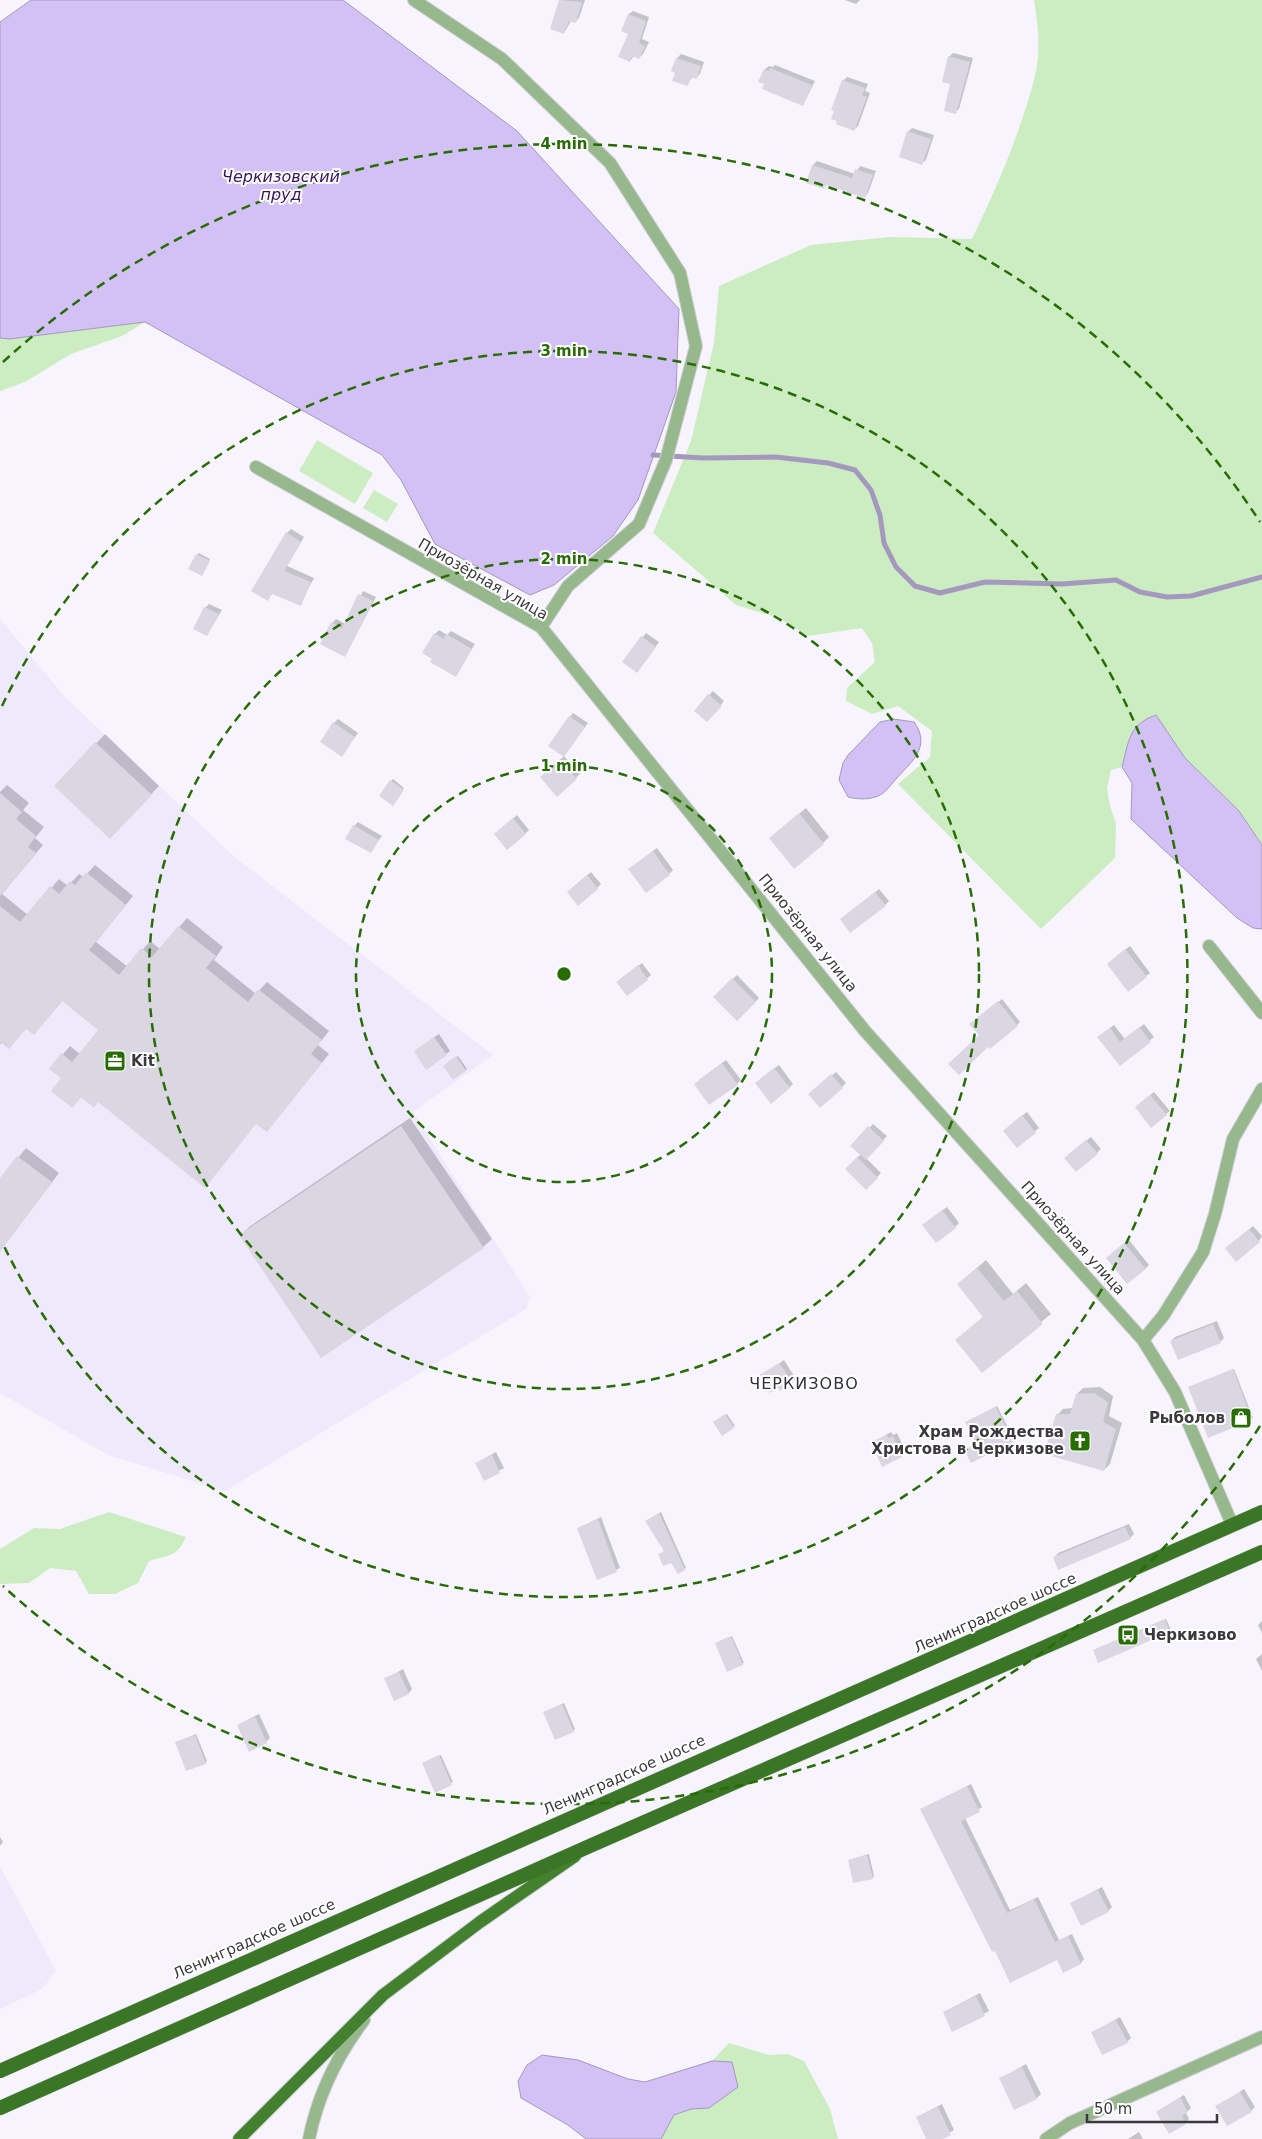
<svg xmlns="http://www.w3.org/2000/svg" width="1262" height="2139" font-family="'DejaVu Sans',sans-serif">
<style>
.built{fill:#efe9fc}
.green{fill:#cbedc1}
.water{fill:#d3c0f5;stroke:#a598be}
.shadow{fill:#0003}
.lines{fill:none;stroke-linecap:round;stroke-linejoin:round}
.stream{stroke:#a598be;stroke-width:5}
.building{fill:#dad7e2}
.minor-casing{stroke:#d1cfd7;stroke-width:14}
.tertiary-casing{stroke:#d1cfd7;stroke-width:14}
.primary-casing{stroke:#d1cfd7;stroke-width:14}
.trunk-casing{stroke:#d1cfd7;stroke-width:15}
.minor{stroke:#97b88d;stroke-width:12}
.tertiary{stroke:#97b88d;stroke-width:12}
.primary{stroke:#44812f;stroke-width:12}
.trunk{stroke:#3b7626;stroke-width:14}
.ring{fill:none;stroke:#286c04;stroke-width:2.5;stroke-dasharray:9 6}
.labels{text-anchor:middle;stroke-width:4;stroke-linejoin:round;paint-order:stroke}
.street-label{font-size:15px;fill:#3b393e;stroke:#fff}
.poi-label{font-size:15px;font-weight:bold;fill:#3b393e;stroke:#fff;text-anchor:start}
.water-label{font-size:16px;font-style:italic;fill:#391460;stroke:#fff}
.neighbourhood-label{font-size:16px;letter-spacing:1px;fill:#333039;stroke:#fff}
.centre{fill:#286c04;stroke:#fff;stroke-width:2.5}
.ring-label{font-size:15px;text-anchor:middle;font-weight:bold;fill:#286c04;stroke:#fff;stroke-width:4;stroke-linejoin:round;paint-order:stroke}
</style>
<rect width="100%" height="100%" fill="#f7f4fd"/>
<path class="built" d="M0,619L66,698L237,859L493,1055L413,1112L530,1297L526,1309L225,1491L108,1455L0,1393Z
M0,1866L56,1971L42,1989L0,2009Z"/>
<path class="green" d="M1034,0H1262V845L1239,811L1185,758L1156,716C1128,724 1129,741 1122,767L1111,770L1107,788L1110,806L1116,823L1115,858L1041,929L898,784L930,757L932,731L898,706L872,714L846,701L847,688L875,662L872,643L862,628L808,636L779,618L736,605L653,533L691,441L714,343L719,286L811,245L890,237L972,239C997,187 1021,131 1035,76C1041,51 1038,24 1034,0Z
M145,322L122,336L71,354L25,382L0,391V338L9,339Z
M317,440L373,473L355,504L299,471Z
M374,490L398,504L387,522L363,508Z
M109,1512L186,1537C177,1557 169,1555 149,1561L138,1583L115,1594H89L76,1571L50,1568L29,1583L0,1584V1549L34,1528L60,1529Z
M729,2043L769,2055L788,2054L804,2061L830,2109L838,2139H661L674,2115L691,2109L709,2108L738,2087L732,2062L712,2061Z"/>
<path class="water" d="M31,0H343L517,131L679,309L676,392L638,500L613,536L554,585L530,595L435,544L401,480L382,455L145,322L9,339L0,338V22Z
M1156,715L1185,758L1239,811L1262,845V929L1253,928L1237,918L1131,819L1132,783L1122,767C1129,741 1128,725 1156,715Z
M894,719L914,722C932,747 911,762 896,779C890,786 884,795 875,797C866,800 856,799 848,797L839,780L843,763L848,755L880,722Z
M542,2055L578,2060L628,2079L645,2082L712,2061L732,2062L738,2087L709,2108L691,2109L674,2115L661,2139H586L568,2125L521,2098L518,2081L527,2065Z"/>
<path class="shadow" d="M561,0H585L579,18L575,22L571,21L564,33L551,29Z
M845,0H860L856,4Z
M633,11L649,17L642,39L649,42L643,54L639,58L634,56L630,61L629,14Z
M953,53L973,58L959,109L955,112L949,57Z
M681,54L704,62L700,74L696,78L693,76L687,85L677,72V58Z
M775,65L815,81L803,105L765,84V69L769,66L773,67Z
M847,77L868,84L865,91L870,93L858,126L854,130L833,109L844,80Z
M912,128L934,135L926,160L922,163L908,132Z
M817,161L855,174L860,166L876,171L868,193L864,197L828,184L824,187L813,165Z
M291,529L304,537L287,566L314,578L300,604L273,593L267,599L287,533Z
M199,553L210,559L203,573L197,555Z
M363,591L376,597L345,656L332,623L336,619L346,624Z
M209,604L222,610L207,635L205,608Z
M439,630L447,635L451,631L475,644L456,675L435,634Z
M646,633L659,642L637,672L624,662Z
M713,691L724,701L711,717L709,695Z
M573,713L588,723L564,756L570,717Z
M338,719L358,733L342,755L334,723Z
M105,734L159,786L110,837L56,786Z
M564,756L580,774L557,795L542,777Z
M393,779L404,788L394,803L391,781Z
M7,785L29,803L23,810L44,827L35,838L43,845L2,894L28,915L59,879L68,886L79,874L84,877L95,865L133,896L96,942L128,967L150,941L160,949L187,918L223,947L214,960L256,994L267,982L329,1031L318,1045L329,1054L267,1131L257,1123L99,1101L82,1096L72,1107L63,1078L51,1068L70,1046L80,1054L100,1030L63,1000L34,1034L27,1028L0,1044V792Z
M806,808L829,837L823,843L777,832Z
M517,815L529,830L525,834L499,830Z
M358,822L382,836L370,852L354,826Z
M657,848L673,870L669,874L629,869Z
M591,872L601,884L597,888H572Z
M879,889L889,901L885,905L841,919Z
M1130,946L1150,973L1146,976L1112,960Z
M642,963L651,975L627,994L622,978Z
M737,975L759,998L737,1020L715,997Z
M1002,999L1020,1022L1017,1025L980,1035L975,1021Z
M1144,1024L1154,1037L1120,1064L1103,1033L1114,1025L1125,1039Z
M439,1034L450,1051L446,1054L419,1048Z
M458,1056L467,1069L453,1079L446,1064Z
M726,1060L741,1080L737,1084L699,1080Z
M779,1065L793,1084L789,1088L760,1079Z
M836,1072L846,1083L842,1087L814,1091Z
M1154,1092L1170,1111L1166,1114L1140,1103Z
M1027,1112L1039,1128L1017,1146L1008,1127Z
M410,1118L492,1239L483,1247L240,1236L249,1227Z
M873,1124L887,1136L866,1158L881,1173L866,1188L846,1169L861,1154L852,1146Z
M1091,1137L1101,1149L1076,1171L1069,1154Z
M26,1148L59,1173L0,1251V1180Z
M947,1207L959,1223L955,1227L928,1221Z
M1253,1226L1262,1236L1259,1241L1231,1245Z
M1129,1240L1149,1265L1145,1269L1111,1254Z
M986,1260L1013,1294L1026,1283L1051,1314L982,1371L957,1340L984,1316L958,1284Z
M1217,1321L1224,1338L1220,1342L1171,1341L1175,1337Z
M784,1360L796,1379L792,1382L760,1376Z
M1234,1369L1253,1418L1252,1419L1189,1387Z
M1100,1387L1113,1396L1109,1416L1122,1423L1110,1464L1104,1470L1057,1415L1063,1409L1073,1408L1077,1394L1083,1388Z
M997,1406L1014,1439L971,1462L967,1449L978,1443L968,1421Z
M727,1414L735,1426L733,1427L716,1421Z
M891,1432L893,1435L897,1433L906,1452L902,1456L872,1443Z
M496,1452L504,1468L484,1479L476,1463Z
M661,1512L686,1568L684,1569L660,1554L665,1551L648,1520Z
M601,1517L620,1568L598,1579L579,1528Z
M1129,1524L1134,1534L1130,1538L1055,1557L1058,1553Z
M1166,1619L1171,1630L1169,1631L1094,1650Z
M1262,1621V1633L1258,1625Z
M732,1636L744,1663L742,1664L718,1642Z
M1262,1654V1671L1256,1659Z
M403,1669L412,1689L409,1693L386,1679Z
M564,1703L575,1729L573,1731L545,1712Z
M259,1714L270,1738L266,1742L238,1725Z
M196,1734L207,1761L205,1763L177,1742Z
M441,1755L453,1782L436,1791L425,1762Z
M971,1784L982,1807L965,1818L1010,1910L1038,1897L1059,1940L1072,1934L1084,1959L1081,1963L1063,1971L1057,1958L995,1949L922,1810Z
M0,1837L3,1842L0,1846Z
M869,1854L874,1876L872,1878L849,1860Z
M1102,1887L1112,1907L1108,1911L1072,1903Z
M980,1993L989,2011L953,2030L944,2012Z
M1120,2017L1131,2038L1127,2042L1093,2032Z
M1026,2064L1041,2094L1037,2098L1000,2079Z
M1244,2089L1255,2107L1251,2111L1217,2107Z
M1184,2095L1191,2108L1186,2113L1189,2119L1185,2123L1157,2112Z
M942,2104L954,2130L940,2139H928L917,2117Z
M1139,2132L1143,2139H1128Z"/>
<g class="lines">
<path class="stream" d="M653,455L703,458L776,457L828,463L855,470L871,490L880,515L884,543L896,567L915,586L940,593L985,582L1062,584L1116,580L1140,592L1167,597L1191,596L1262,577"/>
</g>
<path class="building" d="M559,0L582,2L576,23L569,21L564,34L550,29Z
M628,14L646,21L639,43L645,46L639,59L632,56L630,62L618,57L628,34L621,31Z
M948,56L970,62L956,114L944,111L950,84L942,82Z
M676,58L701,66L697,79L691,77L688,86L672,81L675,73L671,71Z
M770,68L812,85L803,106L762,89L764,84L758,82L764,69L769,71Z
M842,80L865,88L862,95L867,97L854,131L836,124L837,121L831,119L834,111L831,110Z
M907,131L931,139L922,165L899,157Z
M812,165L852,178L855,169L873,175L865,198L826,185L824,189L806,183Z
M286,532L301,542L284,571L311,582L301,606L272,594L268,601L251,591Z
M196,554L210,561L202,576L188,569Z
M358,594L373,601L345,657L320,644L331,622L342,628Z
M204,607L219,614L207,636L193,629Z
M434,633L444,639L446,634L472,649L456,677L430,662L432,659L422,653Z
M641,636L656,647L637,673L622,662Z
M708,694L722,706L707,722L694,711Z
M569,716L585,727L564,757L548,746Z
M333,722L355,737L342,757L320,742Z
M95,742L152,795L110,839L54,786Z
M560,759L577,779L557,797L540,777Z
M390,780L404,790L393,806L379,796Z
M0,793L22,812L16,819L36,836L28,847L36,853L0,896Z
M799,813L824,844L794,869L769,838Z
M513,818L526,834L507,850L494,834Z
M353,825L379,840L371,853L345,839Z
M653,851L670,875L646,893L628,869Z
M86,872L126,905L89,950L119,975L141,948L152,957L178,926L216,956L206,968L248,1002L258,989L322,1040L311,1054L322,1063L267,1132L256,1124L205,1188L98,1102L94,1108L81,1097L72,1108L51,1091L61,1078L49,1069L61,1053L72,1062L98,1030L62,1001L34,1035L26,1029L9,1049L0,1042V906L20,922L50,886L59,894L70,881L75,885Z
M587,875L598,889L578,906L567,892Z
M875,892L886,906L850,933L840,919Z
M1125,949L1147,977L1128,992L1107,964Z
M638,965L648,980L627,996L616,982Z
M732,978L756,1002L737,1021L713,997Z
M998,1001L1018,1026L990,1049L988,1047L959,1075L948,1064L979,1035L969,1024Z
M1139,1027L1151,1042L1120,1066L1097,1037L1110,1028L1120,1042Z
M434,1037L447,1055L426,1070L414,1051Z
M456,1056L466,1071L453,1080L443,1066Z
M722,1063L738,1085L709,1105L694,1084Z
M774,1068L790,1088L771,1104L755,1083Z
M831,1074L843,1088L820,1108L808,1094Z
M1150,1095L1167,1115L1151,1128L1135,1107Z
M1022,1115L1036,1133L1017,1148L1003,1131Z
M401,1126L484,1248L321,1358L239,1235Z
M868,1126L884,1141L866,1160L850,1146Z
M1086,1140L1098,1154L1076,1172L1064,1158Z
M17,1156L52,1182L0,1251V1178Z
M857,1157L878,1178L866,1190L845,1169Z
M942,1210L956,1228L936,1243L922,1225Z
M1249,1229L1260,1242L1236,1262L1225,1248Z
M1124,1243L1146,1269L1127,1284L1106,1258Z
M977,1268L1004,1301L1017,1291L1043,1324L982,1373L955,1340L983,1317L957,1284Z
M1213,1324L1221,1343L1178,1360L1170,1341Z
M779,1363L793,1383L780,1391L778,1388L770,1393L758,1376Z
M1233,1369L1252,1420L1208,1438L1188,1387Z
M1094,1393L1108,1402L1103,1422L1116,1429L1104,1471L1044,1454L1056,1414H1070L1076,1394Z
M996,1407L1013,1442L971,1463L964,1450L976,1444L965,1422Z
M725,1414L734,1428L722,1436L713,1422Z
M887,1435L889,1438L893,1436L902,1457L882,1467L871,1442Z
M492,1455L500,1473L484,1481L475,1463Z
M659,1513L685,1570L678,1574L671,1563L663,1566L658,1554L664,1551L645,1521Z
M598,1519L617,1572L597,1580L577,1528Z
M1125,1527L1131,1539L1058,1570L1053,1557Z
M1165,1619L1170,1632L1098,1663L1093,1650Z
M731,1636L743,1665L727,1672L715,1643Z
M399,1672L409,1694L394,1701L384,1678Z
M562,1704L574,1732L555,1740L543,1712Z
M255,1717L267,1743L249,1752L237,1725Z
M195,1735L206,1764L186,1771L175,1742Z
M439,1755L452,1785L435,1793L422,1763Z
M967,1786L980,1812L961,1821L1007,1913L1034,1899L1055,1942L1068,1936L1081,1964L1063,1973L1057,1960L1010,1983L995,1951L992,1952L920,1809Z
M867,1855L873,1879L853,1883L848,1860Z
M1098,1890L1109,1912L1081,1926L1070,1903Z
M976,1996L985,2016L952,2032L943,2012Z
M1116,2020L1128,2043L1102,2055L1091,2032Z
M1022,2067L1037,2099L1014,2110L999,2078Z
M1240,2092L1252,2112L1227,2126L1215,2106Z
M1180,2097L1188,2112L1182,2116L1186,2124L1169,2134L1156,2112Z
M938,2107L951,2135L943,2139H926L916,2117Z"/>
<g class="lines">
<g class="minor-casing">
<path id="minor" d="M414,0L502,59L610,163L680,273L696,346L666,460L639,524L568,586L541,627
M256,467L541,627L865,1031L1143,1340L1175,1392L1232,1524
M1209,946L1262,1013
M1143,1340L1163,1316L1203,1252L1215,1214L1233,1139L1262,1089
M1046,2139L1070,2123L1262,2037"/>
</g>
<g class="tertiary-casing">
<path id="tertiary" d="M309,2139C318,2094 336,2057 364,2020"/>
</g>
<g class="primary-casing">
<path id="primary" d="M239,2139L383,1995L480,1922L575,1856"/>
</g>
<g class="trunk-casing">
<path id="trunk" d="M0,2071L1262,1512
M0,2108L592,1845L1262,1552"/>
</g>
<use href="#minor" class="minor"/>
<use href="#tertiary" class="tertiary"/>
<use href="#primary" class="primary"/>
<use href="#trunk" class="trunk"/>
</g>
<g class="ring">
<circle cx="564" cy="974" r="208"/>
<circle cx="564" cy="974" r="415"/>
<path d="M2 706A623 623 0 1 1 2 1242"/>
<path d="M1260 1426A830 830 0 0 1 3 1586M3 362A830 830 0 0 1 1260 522"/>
</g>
<defs>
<g id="office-square" transform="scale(1.125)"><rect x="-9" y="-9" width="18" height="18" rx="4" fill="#286c04" stroke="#fff"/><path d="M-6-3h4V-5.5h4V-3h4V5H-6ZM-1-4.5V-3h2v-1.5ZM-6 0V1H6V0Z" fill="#fff"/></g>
<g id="shop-square" transform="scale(1.125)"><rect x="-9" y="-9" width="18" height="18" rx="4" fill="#286c04" stroke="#fff"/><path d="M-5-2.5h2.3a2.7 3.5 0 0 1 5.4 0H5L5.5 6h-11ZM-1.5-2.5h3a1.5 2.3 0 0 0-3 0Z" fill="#fff"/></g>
<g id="church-square" transform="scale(1.125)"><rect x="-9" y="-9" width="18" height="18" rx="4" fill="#286c04" stroke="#fff"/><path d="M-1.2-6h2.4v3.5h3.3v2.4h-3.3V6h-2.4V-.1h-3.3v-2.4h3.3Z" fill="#fff"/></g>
<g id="bus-square" transform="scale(1.125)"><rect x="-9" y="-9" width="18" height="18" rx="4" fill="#286c04" stroke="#fff"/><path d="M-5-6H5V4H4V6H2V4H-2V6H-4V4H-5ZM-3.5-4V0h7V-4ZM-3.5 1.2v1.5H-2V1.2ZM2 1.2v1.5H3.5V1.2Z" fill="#fff"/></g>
</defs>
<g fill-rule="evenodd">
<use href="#office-square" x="115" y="1061"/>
<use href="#shop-square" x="1241" y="1418"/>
<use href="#church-square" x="1080" y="1441"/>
<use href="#bus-square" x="1128" y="1635"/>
</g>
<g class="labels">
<g class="street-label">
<text transform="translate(483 579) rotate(30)" y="5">Приозёрная улица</text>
<text transform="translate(808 933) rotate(51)" y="5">Приозёрная улица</text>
<text transform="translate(1073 1238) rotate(48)" y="5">Приозёрная улица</text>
<text transform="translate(995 1613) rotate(-24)" y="5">Ленинградское шоссе</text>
<text transform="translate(624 1775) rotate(-24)" y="5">Ленинградское шоссе</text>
<text transform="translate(254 1939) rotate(-24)" y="5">Ленинградское шоссе</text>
</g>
<g class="poi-label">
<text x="131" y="1066">Kit</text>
<text x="1225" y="1423" text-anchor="end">Рыболов</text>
<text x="1064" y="1437" text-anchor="end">Храм Рождества<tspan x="1064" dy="17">Христова в Черкизове</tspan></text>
<text x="1144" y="1640">Черкизово</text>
</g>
<g class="water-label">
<text x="281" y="182">Черкизовский<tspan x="281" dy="18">пруд</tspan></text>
</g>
<g class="neighbourhood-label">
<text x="804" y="1389">ЧЕРКИЗОВО</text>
</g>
</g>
<circle cx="564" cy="974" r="8" class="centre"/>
<g class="ring-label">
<text x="564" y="149">4 min</text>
<text x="564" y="356">3 min</text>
<text x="564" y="564">2 min</text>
<text x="564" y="771">1 min</text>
</g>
<path d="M1087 2114v8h130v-8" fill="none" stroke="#3b393e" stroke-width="2.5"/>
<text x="1094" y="2114" font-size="15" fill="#3b393e" stroke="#ffffff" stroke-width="4" paint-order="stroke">50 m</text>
</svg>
